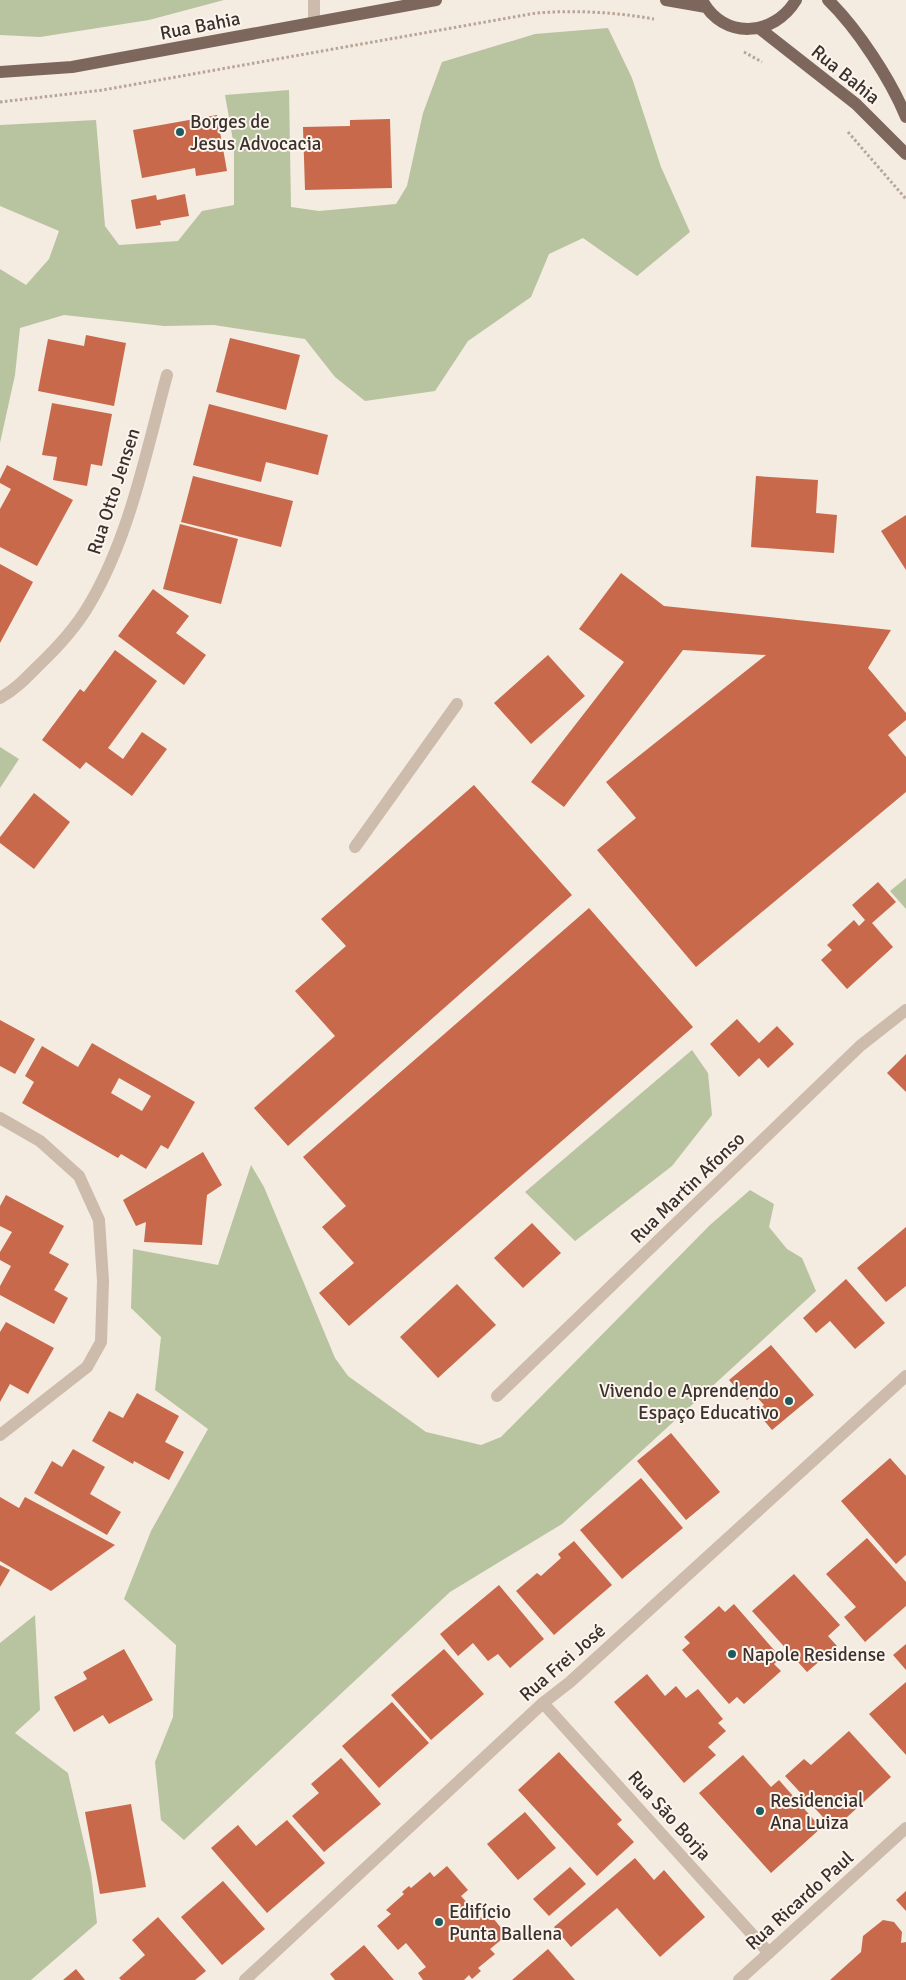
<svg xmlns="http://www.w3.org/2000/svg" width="906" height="1980" font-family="Signika,sans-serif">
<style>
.green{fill:#b8c4a0}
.building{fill:#c8694b;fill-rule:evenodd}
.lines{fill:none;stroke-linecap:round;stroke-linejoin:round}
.path{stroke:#b9a596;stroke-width:3;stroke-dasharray:2.5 2.5;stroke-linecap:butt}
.service{stroke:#cdbbac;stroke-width:12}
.minor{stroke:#cdbbac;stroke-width:12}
.tertiary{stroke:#cdbbac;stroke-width:12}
.primary{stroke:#7d675c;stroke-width:12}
.poi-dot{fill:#1f5a5e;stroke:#fbf5ee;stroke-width:2}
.labels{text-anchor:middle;stroke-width:4;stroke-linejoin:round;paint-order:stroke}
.street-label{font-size:19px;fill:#3b302b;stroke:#fbf5ee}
.poi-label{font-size:19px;fill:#3b302b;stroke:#fbf5ee;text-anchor:start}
</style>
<rect width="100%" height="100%" fill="#f4ebe1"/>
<path class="green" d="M0,0H224L149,20L40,37L0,35Z
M608,28L632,78L661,167L690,232L637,276L583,238L549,254L531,297L468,341L435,391L365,401L335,377L305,339L214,325L164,326L64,315L20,328L15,375L0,443V269L26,285L49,259L59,231L0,206V125L96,120L105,226L119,245L178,241L202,211L234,205V146L225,95L289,90L291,207L319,211L396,204L407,186L423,113L442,62L535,34Z
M0,747L19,759L0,788Z
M906,878V909L890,891Z
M692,1050L708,1073L712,1115L672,1166L575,1241L525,1192Z
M251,1165L264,1187L335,1358L348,1376L426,1432L481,1445L501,1437L710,1225L750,1190L774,1204L769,1227L787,1249L802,1258L816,1291L562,1524L450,1592L184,1840L161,1820L155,1762L173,1717L176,1645L124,1599L151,1531L208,1429L155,1390L161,1337L131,1308L133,1249L218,1265Z
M35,1615L40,1710L15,1733L68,1773L91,1873L97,1923L31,1980H0V1643Z"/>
<path class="building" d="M217,115L227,171L196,176L195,168L142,178L133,130Z
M390,119L392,188L305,190L303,127L350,126V120Z
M185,194L189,216L160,221L161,225L136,229L131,200L156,195L157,200Z
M86,335L126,343L114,406L38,391L48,339L84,346Z
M230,338L300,355L286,410L216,392Z
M52,403L112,414L102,466L91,464L87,486L53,480L57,457L42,455Z
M209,404L328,435L318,475L266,462L261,482L193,465Z
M7,465L73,500L37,566L0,547V509L11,489L0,483V479Z
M193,476L293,501L281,547L181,522Z
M756,476L818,480L816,513L837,515L834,553L751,547Z
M906,515V570L881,531Z
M180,524L238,539L221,604L163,589Z
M0,564L33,582L0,643Z
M621,573L664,606L891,630L868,668L906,713V720L888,735L906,757V792L696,967L597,850L636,818L606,782L766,655L683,650L564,807L531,782L624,662L579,629Z
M153,589L189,616L176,633L206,655L184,685L118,636Z
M115,650L157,681L108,748L123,759L142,732L167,749L132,796L86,762L80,769L42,740L80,689L84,692Z
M548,655L585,696L531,744L494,703Z
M474,785L572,895L288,1146L254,1108L335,1036L295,991L346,946L321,919Z
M34,793L70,822L34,869L0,843V837Z
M878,882L896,902L872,923L893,947L847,989L821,960L832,950L827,945L854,920L859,926L865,920L852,905Z
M589,908L693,1027L349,1326L319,1293L354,1263L322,1227L346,1206L303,1157Z
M737,1019L759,1043L777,1026L794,1044L768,1068L759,1058L739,1077L710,1044Z
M0,1020L35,1039L15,1074L0,1066Z
M92,1043L195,1102L168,1149L161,1145L146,1169L121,1154L118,1158L22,1103L34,1082L25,1076L42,1046L78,1067ZM119,1078L151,1096L142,1111L111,1093Z
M906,1054V1092L887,1073Z
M203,1152L222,1185L207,1195L202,1245L144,1242L146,1222L136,1226L123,1200Z
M6,1195L64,1226L49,1253L69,1264L54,1290L68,1298L54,1324L0,1295V1286L11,1266L0,1260V1252L12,1232L0,1226V1206Z
M532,1223L561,1253L523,1288L494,1258Z
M906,1227V1286L886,1302L857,1268Z
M846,1279L885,1323L855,1349L830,1321L816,1333L803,1318Z
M457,1284L496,1325L438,1378L400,1337Z
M6,1322L54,1348L28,1394L10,1384L0,1402V1332Z
M771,1345L814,1395L772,1430L757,1412L764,1405L754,1394L747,1400L729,1380Z
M137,1393L179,1416L165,1442L184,1452L169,1480L134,1461L133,1464L92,1441L109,1411L123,1418Z
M671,1433L720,1492L686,1520L637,1461Z
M73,1449L105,1467L90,1494L121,1512L107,1535L34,1493L52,1461L62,1467Z
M890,1458L906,1476V1555L896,1564L841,1501Z
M641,1478L683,1528L622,1579L580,1530Z
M0,1497L19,1508L25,1497L115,1545L51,1591L0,1561Z
M867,1538L906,1582V1606L865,1642L844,1617L856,1607L826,1574Z
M574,1541L612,1585L554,1635L516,1591L537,1573L541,1576L561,1558L558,1554Z
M0,1565L10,1570L0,1587Z
M794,1574L840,1625L828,1636L837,1646L807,1672L752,1611Z
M499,1585L544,1639L510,1668L498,1654L488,1661L473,1643L458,1656L440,1634Z
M734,1604L781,1658L774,1664L781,1671L744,1704L737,1697L729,1704L682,1650L690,1643L684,1637L719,1606L725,1612Z
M906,1644V1670L893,1655Z
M124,1649L153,1700L109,1724L103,1715L74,1732L54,1697L87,1679L83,1672Z
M444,1649L484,1694L431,1740L391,1695Z
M647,1674L665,1696L676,1686L686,1698L698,1689L723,1719L718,1723L726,1731L708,1747L716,1755L684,1783L614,1702Z
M906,1682V1755L869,1714Z
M392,1702L429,1743L379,1788L342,1746Z
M849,1731L891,1777L834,1829L785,1776L804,1759L811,1765Z
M559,1752L622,1820L617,1824L634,1842L597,1876L518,1790Z
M743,1755L771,1787L779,1780L821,1828L771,1873L699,1793Z
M341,1758L381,1804L324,1852L292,1816L319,1793L311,1784Z
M131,1804L146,1887L100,1894L85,1812Z
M525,1812L556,1848L518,1880L487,1844Z
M287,1820L325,1863L267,1913L211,1848L238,1825L256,1846Z
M635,1858L654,1880L664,1870L705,1917L660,1957L617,1908L571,1947L554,1927Z
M447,1866L468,1890L461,1896L481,1918L488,1912L507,1935L490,1949L495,1954L478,1968L481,1971L472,1979L469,1975L464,1980H423L418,1973L426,1967L406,1943L398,1950L377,1926L391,1914L386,1910L404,1894L402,1892L409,1886L411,1888L430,1872L434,1877Z
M570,1867L586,1884L549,1916L533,1899Z
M223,1881L265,1929L222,1965L181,1917Z
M906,1891V1911L896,1900Z
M158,1917L206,1971L195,1980H121L119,1978L145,1955L132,1940Z
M883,1920L894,1922L902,1932L901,1943L906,1942V1980H830L861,1952L863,1936Z
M364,1945L394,1980H335L330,1974Z
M548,1949L575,1980H512Z
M76,1969L85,1980H63Z"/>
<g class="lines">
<path class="path" d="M744,52L762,62
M0,102L103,90L536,13C576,10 614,12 654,19
M848,132L906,199"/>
<path class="service" d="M355,847L457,704"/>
<path class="minor" d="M314,0V21
M0,698C15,690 26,678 38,666C57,648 75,629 89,605C130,536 146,452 167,375
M0,1118L40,1141L79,1176L99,1220L103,1281L101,1342L87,1367L0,1435
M497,1396L860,1046L906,1010
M543,1703L769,1953
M739,1980L906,1828"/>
<path class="tertiary" d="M245,1980L543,1703L570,1682L906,1376"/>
<path class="primary" d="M666,0L706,7
M702,0C723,40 774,37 796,0
M828,0C857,28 891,80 906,117
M759,28L856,104L906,154
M0,72L72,67L436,0"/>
</g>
<g class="poi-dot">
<circle cx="180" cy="132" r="5"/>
<circle cx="789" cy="1401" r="5"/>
<circle cx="732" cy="1654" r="5"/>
<circle cx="760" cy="1811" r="5"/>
<circle cx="439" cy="1922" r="5"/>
</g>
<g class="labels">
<g class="street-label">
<text transform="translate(200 25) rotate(-11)" y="7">Rua Bahia</text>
<text transform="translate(846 74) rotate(39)" y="7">Rua Bahia</text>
<text transform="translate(113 491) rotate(-72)" y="7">Rua Otto Jensen</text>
<text transform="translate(687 1187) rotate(-44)" y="7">Rua Martin Afonso</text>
<text transform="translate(562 1662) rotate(-41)" y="7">Rua Frei José</text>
<text transform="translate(670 1815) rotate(48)" y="7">Rua São Borja</text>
<text transform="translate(799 1900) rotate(-42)" y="7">Rua Ricardo Paul</text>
</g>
<g class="poi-label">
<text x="190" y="128">Borges de<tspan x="190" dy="22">Jesus Advocacia</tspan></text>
<text x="779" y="1397" text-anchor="end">Vivendo e Aprendendo<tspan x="779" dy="22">Espaço Educativo</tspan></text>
<text x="742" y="1661">Napole Residense</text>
<text x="770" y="1807">Residencial<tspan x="770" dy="22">Ana Luiza</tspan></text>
<text x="449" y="1918">Edifício<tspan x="449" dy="22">Punta Ballena</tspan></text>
</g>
</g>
</svg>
